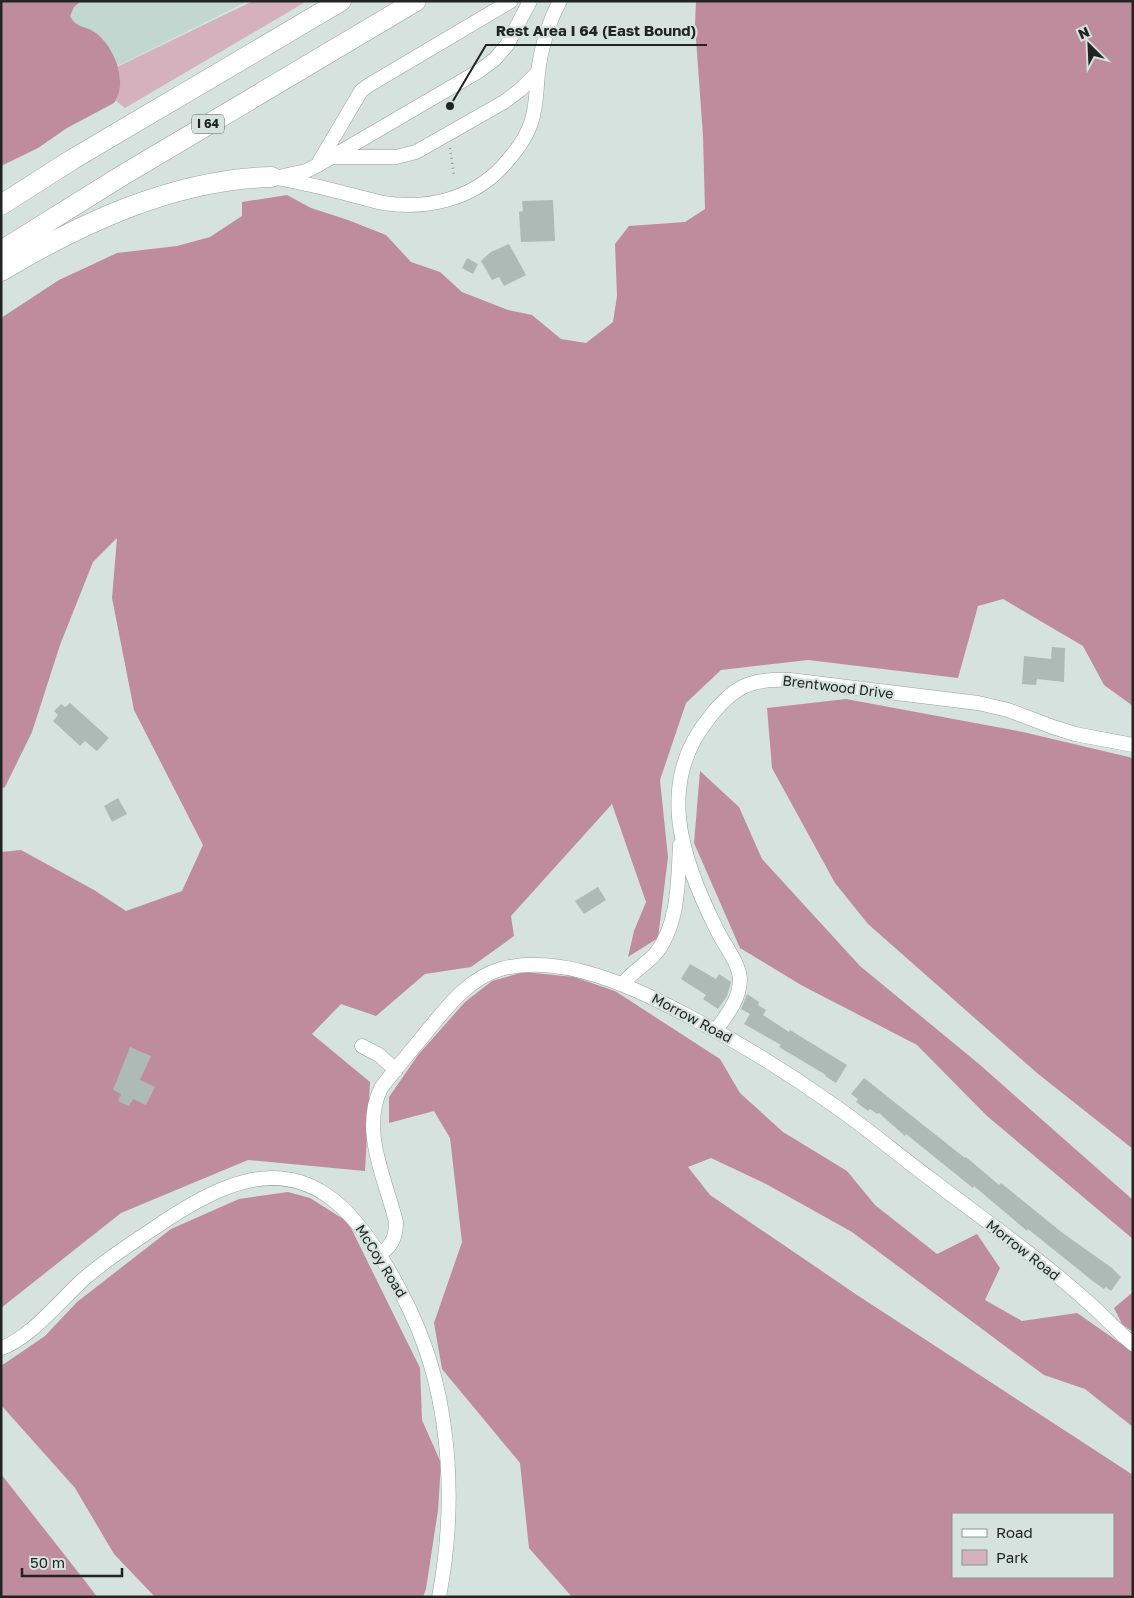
<svg xmlns="http://www.w3.org/2000/svg" width="1134" height="1598" font-family="'Golos Text',sans-serif">
<style>
.built{fill:#c1d7d0}
.green{fill:#d4b1bc}
.forest{fill:#bf8c9d;fill-rule:evenodd}
.building{fill:#adbab6}
.lines{fill:none;stroke-linecap:round;stroke-linejoin:round}
.minor-casing{stroke:#95a19d;stroke-width:15}
.highway-casing{stroke:#95a19d;stroke-width:21}
.path{stroke:#8e9895;stroke-width:2.5;stroke-dasharray:1 4;stroke-linecap:butt}
.minor{stroke:#fff;stroke-width:14}
.highway{stroke:#fff;stroke-width:20}
.labels{text-anchor:middle;stroke-width:4.5;stroke-linejoin:round;paint-order:stroke}
.shield{fill:#d5e2de;stroke:#565e5b;stroke-width:1}
.shield-label{font-size:12px;font-weight:bold;fill:#202523}
.street-label{font-size:14px;fill:#202523;stroke:#d5e2de}
.leader{fill:none;stroke:#202523;stroke-width:2}
.callout-dot{fill:#202523;stroke:#d5e2de;stroke-width:2}
.callout-label{font-size:15px;text-anchor:middle;font-weight:bold;fill:#202523;stroke:#d5e2de;stroke-width:4.5;stroke-linejoin:round;paint-order:stroke}
</style>
<rect width="100%" height="100%" fill="#d5e2de"/>
<path class="built" d="M1,1H248L113,68L1,73Z"/>
<path class="green" d="M253,1H307L125,108L116,101C120,89 122,78 117,67Z"/>
<path class="forest" d="M1,1H81L74,7L70,16C77,29 85,25 96,33C114,47 129,82 114,103L67,128L38,148L1,166Z
M696,1H1133V706L1104,685L1083,646L1003,599L978,606L958,678L808,660L721,670L686,703L660,780L668,857L658,938L628,957L634,931L646,902L612,804L511,916L514,936L471,967L425,974L376,1016L341,1004L312,1034L370,1082L365,1171L248,1160L121,1213L1,1308V852L21,850L94,890L126,911L182,891L203,845L134,710L112,598L117,538L93,562L60,645L32,732L5,787L1,789V318L59,280L117,253L177,246L210,237L242,216V202L287,195L311,208L348,220L386,235L411,262L440,272L462,292L508,310L532,315L561,339L586,343L613,322L617,296L615,244L629,226L685,222L705,209L703,136L695,25Z
M846,699L1023,732L1133,758V1149L1037,1073L868,924L835,883L772,768L767,708Z
M700,771L739,807L762,859L860,966L979,1064L1133,1200V1239L987,1116L917,1045L801,985L740,948L694,843Z
M524,972L574,977L615,991L720,1059L740,1093L783,1132L847,1171L875,1205L937,1254L977,1234L1000,1268L985,1300L1022,1321L1077,1313L1133,1352V1427L1085,1389L1044,1375L852,1232L766,1184L711,1158L688,1167L710,1195L857,1295L1133,1475V1597H572L529,1548L520,1463L442,1369L434,1323L462,1242L450,1138L434,1111L389,1123V1097L418,1055L465,1002L492,981ZM953,1514H1113V1577H953Z
M288,1192L310,1198L348,1222L420,1368L422,1420L441,1463L438,1510L426,1589L423,1597H155L114,1554L75,1488L1,1405V1366L45,1336L77,1302L171,1229L239,1199Z
M1133,1292V1332L1122,1324L1114,1308Z
M1,1474L89,1586L97,1597H1Z"/>
<path class="building" d="M553,200L555,241L521,242L519,212L523,211L522,201Z
M509,244L526,275L504,286L499,277L492,280L481,261L491,252Z
M467,258L478,264L473,274L462,268Z
M1052,647L1065,648L1064,682L1037,679L1036,685L1022,684L1024,656L1051,659Z
M70,703L109,738L97,751L85,741L80,746L53,721L58,715L54,711L61,704L65,707Z
M118,798L127,814L112,822L104,806Z
M598,887L606,900L584,914L575,901Z
M690,964L716,979L719,974L731,982L727,996L718,1009L703,999L706,995L681,979Z
M747,994L759,1002L758,1005L766,1010L763,1015L789,1032L790,1030L847,1065L836,1083L825,1076L826,1075L779,1047L781,1045L744,1024L750,1014L741,1009Z
M130,1047L151,1056L140,1080L155,1087L146,1105L133,1099L129,1106L118,1101L121,1094L113,1090Z
M864,1078L965,1158L966,1157L999,1185L1001,1183L1064,1234L1112,1268L1121,1277L1111,1291L1106,1287L1104,1289L1094,1282L1028,1229L1027,1231L974,1186L973,1188L906,1134L905,1136L879,1113L877,1114L870,1109L868,1111L856,1102L858,1099L851,1094Z"/>
<g class="lines">
<g class="minor-casing">
<path id="minor" d="M331,157H396L416,152L504,102L520,90L538,72
M318,164L361,91L369,85L511,1
M283,176L306,171L318,165L479,71L495,59L507,45L530,1
M272,177C292,181 312,185 332,190C349,194 366,199 383,203C427,210 472,199 502,167C514,154 526,139 531,123C537,106 536,91 538,74C540,51 549,21 560,1
M623,984C632,971 646,965 656,953C679,924 678,880 680,845
M716,1030C727,1015 740,999 740,979C739,962 723,944 716,928C682,860 655,784 709,718C733,687 750,678 790,680L978,703L1008,710L1053,727L1075,734L1133,745
M362,1046L379,1055L396,1070
M380,1254C392,1246 396,1237 396,1222C386,1180 360,1131 381,1088C393,1072 406,1057 419,1041C442,1014 465,979 501,969C562,952 638,989 690,1017C740,1043 787,1072 832,1104C867,1128 898,1155 932,1180C984,1220 1039,1258 1089,1303C1104,1316 1117,1331 1133,1344
M1,1348C30,1339 62,1298 86,1277C107,1259 130,1244 153,1229C176,1213 201,1197 228,1187C309,1156 355,1210 391,1274C418,1321 435,1366 443,1420C452,1479 450,1539 439,1597"/>
</g>
<g class="highway-casing">
<path id="highway" d="M1,205L73,159L341,1
M1,251L123,175L416,1
M1,271C83,222 176,179 272,177"/>
</g>
<path class="path" d="M450,148L454,176"/>
<use href="#minor" class="minor"/>
<use href="#highway" class="highway"/>
</g>
<g class="labels">
<rect class="shield" x="192" y="114.5" width="32" height="19" rx="4"/>
<g class="shield-label">
<text x="208" y="128">I 64</text>
</g>
<g class="street-label">
<text transform="translate(838 687) rotate(7)" y="5">Brentwood Drive</text>
<text transform="translate(692 1018) rotate(28)" y="5">Morrow Road</text>
<text transform="translate(1023 1250) rotate(38)" y="5">Morrow Road</text>
<text transform="translate(381 1261) rotate(58)" y="5">McCoy Road</text>
</g>
</g>
<path class="leader" d="M450 106L486 45H707"/>
<circle class="callout-dot" cx="450" cy="106" r="5"/>
<g class="callout-label">
<text x="596" y="36">Rest Area I 64 (East Bound)</text>
</g>
<rect width="1134" height="1598" fill="none" stroke="#202523" stroke-width="5"/>
<rect x="952" y="1513" width="162" height="65" fill="#d5e2de" stroke="#8d9693"/>
<rect x="962" y="1529" width="25" height="8" fill="#ffffff" stroke="#8d9693"/>
<text x="996" y="1538" font-size="15" fill="#202523">Road</text>
<rect x="962" y="1550" width="25" height="15" fill="#d4b1bc" stroke="#8d9693"/>
<text x="996" y="1563" font-size="15" fill="#202523">Park</text>
<g transform="translate(1089 45) rotate(336)" stroke="#d5e2de" stroke-width="4" paint-order="stroke">
<path d="M0-4L9 19L0 12L-9 19Z" fill="#202523"/>
<text y="-8" font-size="14" font-weight="bold" text-anchor="middle" fill="#202523">N</text>
</g>
<path d="M22 1568v8h100v-8" fill="none" stroke="#202523" stroke-width="2.5"/>
<text x="30" y="1568" font-size="15" fill="#202523" stroke="#d5e2de" stroke-width="4" paint-order="stroke">50 m</text>
</svg>
